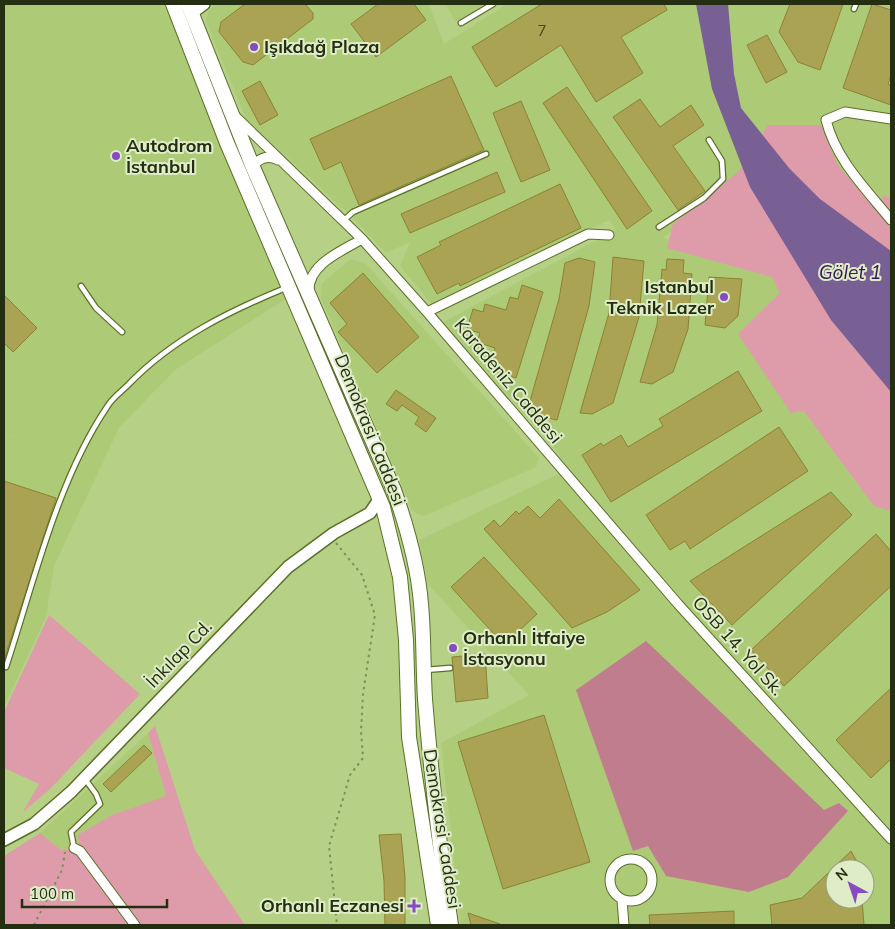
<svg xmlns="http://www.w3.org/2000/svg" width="895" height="929" font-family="Mulish,sans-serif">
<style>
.built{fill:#adca77;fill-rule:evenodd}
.green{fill:#de9baa}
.forest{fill:#c07d8d}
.water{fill:#786095}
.building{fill:#aaa353;stroke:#8a8332}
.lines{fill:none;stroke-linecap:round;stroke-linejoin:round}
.service-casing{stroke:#5a7027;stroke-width:7}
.minor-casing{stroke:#5a7027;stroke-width:11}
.tertiary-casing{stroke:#5a7027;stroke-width:14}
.primary-casing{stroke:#5a7027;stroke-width:16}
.path{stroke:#7b8f56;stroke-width:2;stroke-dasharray:2.5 4;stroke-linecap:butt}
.service{stroke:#fff;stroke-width:4.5}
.minor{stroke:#fff;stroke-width:9}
.tertiary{stroke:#fff;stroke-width:11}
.primary{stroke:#fff;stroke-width:14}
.poi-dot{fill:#874bc1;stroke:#deecc7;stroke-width:2}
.labels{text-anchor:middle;stroke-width:4;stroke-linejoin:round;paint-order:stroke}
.number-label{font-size:15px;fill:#464b21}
.poi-label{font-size:18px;font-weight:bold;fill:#242e10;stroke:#deecc7;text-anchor:start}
.street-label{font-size:18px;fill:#242e10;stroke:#deecc7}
.water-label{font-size:19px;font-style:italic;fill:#381458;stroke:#deecc7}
</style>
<rect width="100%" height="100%" fill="#b6d186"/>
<path class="built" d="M4,4H168L287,298L175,370L119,428L54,566L46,617L4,707V438L16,435L4,437Z
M216,4H429L444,44L507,4H891V925H461L441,743L529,695L428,584L419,540L563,472L558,452L443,322L616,230L609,220L432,305L400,266L410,242L386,253L351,216L246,119L206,21L209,10ZM743,186L775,272L663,238V237ZM835,869H865V899H835Z
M446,4H486L455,22Z
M351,259L366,264L539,458L536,467L424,516L413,512L321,298L322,283Z
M148,733L166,796L112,815L79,835L81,849L61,850L40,833Z"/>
<path class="green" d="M768,125H821L837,164L875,209L885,194L891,201V511L874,506L804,411L791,413L738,334L780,293L772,277L667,248L673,224L739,171Z
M49,615L140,694L50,789L23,812L39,784L4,768V712Z
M155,726L195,850L245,925H4V856L40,833L61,850L80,849L78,835L112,815L166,796L148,733Z"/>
<path class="forest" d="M646,641L824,810L839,803L848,811L788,877L749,892L666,876L648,846L633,851L576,690Z"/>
<path class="water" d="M696,4H728L734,74L741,108L789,168L820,199L891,251V392L831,320L750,187L712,89Z"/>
<path class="building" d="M245,4H305L313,13V19L253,65L243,62L219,32L221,22Z
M378,4H414L426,20L376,57L351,24Z
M542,4H664L667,10L621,37L643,73L596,102L561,45L496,87L472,47Z
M790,4H843L820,70L798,62L779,32Z
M872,4L891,10V75L888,84L891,86V105L843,88Z
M767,35L787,72L766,83L747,45Z
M451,76L484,150L359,205L341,162L324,170L310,139Z
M260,81L278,115L260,125L242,91Z
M567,87L652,211L627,229L543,103Z
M640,99L660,127L691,105L704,125L673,146L705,191L678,210L613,117Z
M521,101L550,170L521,182L493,113Z
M497,172L505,192L410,233L401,214Z
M560,184L581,228L460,286L459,283L437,294L417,257L441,245L439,242Z
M613,257L644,261L639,317L613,403L592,414L580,413L609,313Z
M579,258L595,262L589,306L557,420L542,417L530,401L559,299L565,263Z
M667,259L684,260L683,273L692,274L688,329L673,372L652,384L640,382L657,325L662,269L666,270Z
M363,273L419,337L377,373L338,332L347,324L330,303Z
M709,277L742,279L738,316L725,328L705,325Z
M522,285L543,292L516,378L488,370L495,348L477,342L480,333L467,329L473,309L483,312L485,304L506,310L510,297L518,299Z
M4,295L37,328L13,352L4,343Z
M738,371L762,411L611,502L582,455L601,443L603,446L621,435L628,447L663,426L659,419Z
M396,390L436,418L426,432L415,424L419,417L402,405L397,411L386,404Z
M779,427L808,471L690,549L685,541L670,550L646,515Z
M4,481L56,498L4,660Z
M831,492L852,515L732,625L690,581Z
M559,499L640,590L607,612L572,628L484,529L494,520L500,527L516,511L519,514L528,506L540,518Z
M876,534L891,551V586L784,686L751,650Z
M484,557L537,614L504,645L451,587Z
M485,654L488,698L456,702L452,657Z
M891,688V759L871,778L836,740Z
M544,715L590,862L503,889L458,742Z
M144,745L152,753L111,792L103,784Z
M401,834L405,877V925H385L384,881L379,835Z
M851,851L861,869H835V899H862L864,925H772L770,905L802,898Z
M734,911V925H650L649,915Z
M468,913L500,924V925H471Z"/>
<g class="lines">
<g class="service-casing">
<path id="service" d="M854,9L856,4
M461,23L493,4
M343,221L353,212L486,154
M659,227L704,198L723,179L722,161L709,140
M81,286L96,308L122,332
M4,666L6,667C34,582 57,481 107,407C112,398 121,392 128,385C172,339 229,311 288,287
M425,670L450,668
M74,848L71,832L100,804L96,794L85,779"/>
</g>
<g class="minor-casing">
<path id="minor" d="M236,117L362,239L427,312L678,604L891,839
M891,119L845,112L826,120C836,160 866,189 891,220
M251,168C258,159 267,154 278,160
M309,291C308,264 342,251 362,239
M427,312L588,234L609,235
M74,848L80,851L135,925
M610 880a21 21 0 1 1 42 0a21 21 0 1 1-42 0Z
M622,900L624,925"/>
</g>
<g class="tertiary-casing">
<path id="tertiary" d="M192,13L204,4
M4,840L34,824L71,792L288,567L334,533L370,513L378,501L379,494"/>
</g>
<g class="primary-casing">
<path id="primary" d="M173,4L227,143L383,507L400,577L406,640L409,737L438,925
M188,4L252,165L394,490C407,527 418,565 421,604C424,636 423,667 425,699C431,775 440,850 451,925"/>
</g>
<path class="path" d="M336,543L362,575L375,615L363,694L361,731L363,758L350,775L329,846L337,925
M34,925L62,870L65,852"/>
<use href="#service" class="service"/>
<use href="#minor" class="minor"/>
<use href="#tertiary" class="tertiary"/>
<use href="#primary" class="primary"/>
</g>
<g class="poi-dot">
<circle cx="254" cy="47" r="5"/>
<circle cx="116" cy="156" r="5"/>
<circle cx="724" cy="297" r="5"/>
<circle cx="453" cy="648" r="5"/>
<path d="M411.5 898.5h5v5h5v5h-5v5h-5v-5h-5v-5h5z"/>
</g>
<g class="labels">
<g class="number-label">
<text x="542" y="36">7</text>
</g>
<g class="poi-label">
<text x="264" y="53">Işıkdağ Plaza</text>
<text x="126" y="152">Autodrom<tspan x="126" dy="21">İstanbul</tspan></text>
<text x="714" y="293" text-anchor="end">Istanbul<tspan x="714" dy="21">Teknik Lazer</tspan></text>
<text x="463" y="644">Orhanlı İtfaiye<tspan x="463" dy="21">İstasyonu</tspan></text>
<text x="404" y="912" text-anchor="end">Orhanlı Eczanesi</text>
</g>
<g class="street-label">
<text transform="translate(508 381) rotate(50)" y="6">Karadeniz Caddesi</text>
<text transform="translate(370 430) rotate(68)" y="6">Demokrasi Caddesi</text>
<text transform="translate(738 646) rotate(48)" y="6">OSB 14. Yol Sk.</text>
<text transform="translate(179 654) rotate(-46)" y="6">İnkılap Cd.</text>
<text transform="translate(442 829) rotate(81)" y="6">Demokrasi Caddesi</text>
</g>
<g class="water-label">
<text x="850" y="279">Gölet 1</text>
</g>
</g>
<rect width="895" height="929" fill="none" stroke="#242e10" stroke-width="10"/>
<g transform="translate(850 884) rotate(320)"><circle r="24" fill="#deecc7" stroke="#94a07e"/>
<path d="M0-4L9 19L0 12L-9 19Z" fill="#874bc1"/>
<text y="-8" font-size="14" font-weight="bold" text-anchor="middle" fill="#242e10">N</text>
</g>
<path d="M22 899v8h145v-8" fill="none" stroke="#242e10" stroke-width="2.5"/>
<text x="30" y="899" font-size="15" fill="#242e10" stroke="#deecc7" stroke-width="4" paint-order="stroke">100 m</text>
</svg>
